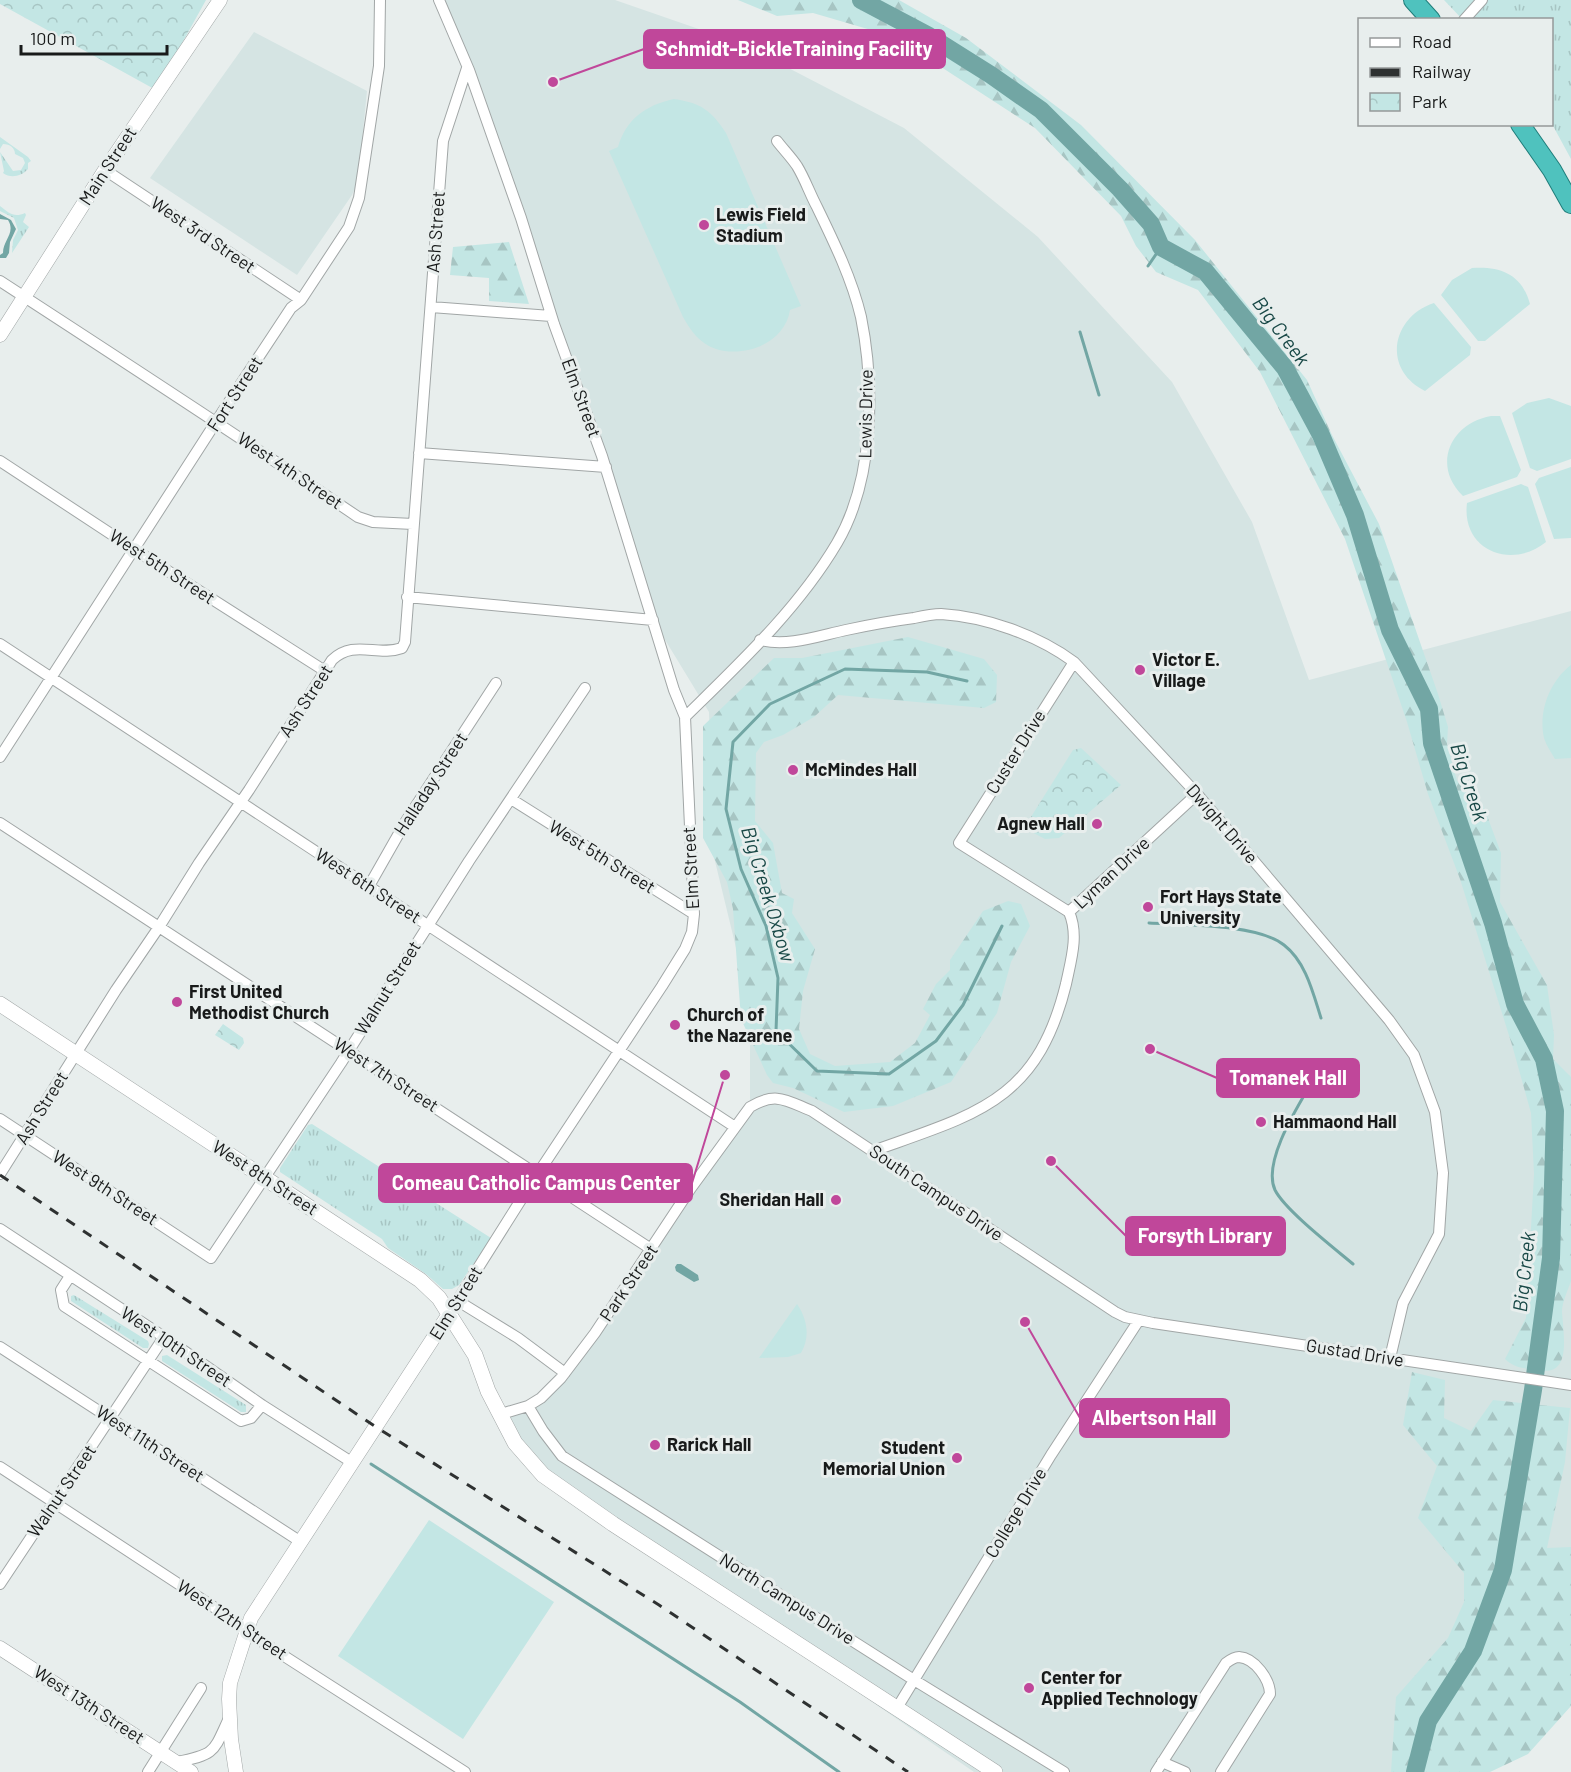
<svg xmlns="http://www.w3.org/2000/svg" width="1571" height="1772" font-family="Barlow,sans-serif">
<style>
.built{fill:#d5e4e3}
.grass{fill:url(#grass-tufts)}
.forest{fill:url(#forest-firs)}
.park{fill:url(#park-crowns)}
.garden{fill:#c3e6e4}
.water{fill:#72a6a4}
.lines{fill:none;stroke-linecap:round;stroke-linejoin:round}
.stream{stroke:#72a6a4;stroke-width:3}
.river{stroke:#72a6a4;stroke-width:18}
.minor-casing{stroke:#a1a6a6;stroke-width:12}
.tertiary-casing{stroke:#a1a6a6;stroke-width:15}
.secondary-casing{stroke:#a1a6a6;stroke-width:16}
.trunk-casing{stroke:#1f7d7a;stroke-width:20}
.minor{stroke:#fff;stroke-width:10}
.tertiary{stroke:#fff;stroke-width:14}
.secondary{stroke:#fff;stroke-width:15}
.trunk{stroke:#4fc2be;stroke-width:18}
.rail{stroke:#2e3131;stroke-width:3;stroke-dasharray:10 10;stroke-linecap:butt}
.poi-dot{fill:#c0479a;stroke:#e8eeed;stroke-width:2}
.labels{text-anchor:middle;stroke-width:6;stroke-linejoin:round;paint-order:stroke}
.street-label{font-size:18px;fill:#181a1a;stroke:#e8eeed}
.poi-label{font-size:18px;font-weight:bold;fill:#181a1a;stroke:#e8eeed;text-anchor:start}
.water-label{font-size:20px;font-style:italic;fill:#184846;stroke:#e8eeed}
.leader{fill:none;stroke:#c0479a;stroke-width:2}
.callout-dot{fill:#c0479a;stroke:#e8eeed;stroke-width:2}
.callout{fill:#c0479a;stroke:#c0479a;stroke-width:2}
.callout-label{font-size:20px;text-anchor:middle;font-weight:bold;fill:#fff}
</style>
<defs>
<pattern id="grass-tufts" width="24" height="20" patternUnits="userSpaceOnUse" patternTransform="scale(1.5)"><rect width="24" height="20" fill="#c3e6e4"/><path d="M3 7l-1-3M5 7V3M7 7l1-3M15 17l-1-3M17 17v-4M19 17l1-3" fill="none" stroke="#a7c5c3"/></pattern>
<pattern id="forest-firs" width="22" height="20" patternUnits="userSpaceOnUse" patternTransform="scale(1.5)"><rect width="22" height="20" fill="#c3e6e4"/><path d="M5 1l3.5 6h-7zM16 11l3.5 6h-7z" fill="#a7c5c3"/></pattern>
<pattern id="park-crowns" width="20" height="18" patternUnits="userSpaceOnUse" patternTransform="scale(1.5)"><rect width="20" height="18" fill="#c3e6e4"/><path d="M2 6a3 3 0 1 1 6 0M12 15a3 3 0 1 1 6 0" fill="none" stroke="#a7c5c3"/></pattern>
</defs>
<rect width="100%" height="100%" fill="#e8eeed"/>
<path class="built" d="M445,0H615L742,44L904,128L1038,237L1172,382L1252,522L1309,680L1571,611V1700L1457,1772H974L543,1475L501,1414L528,1406L573,1363L750,1107V1045L739,960L713,853L709,712L653,620L455,36Z
M254,32L367,91L358,181L352,195L297,275L150,178Z"/>
<path class="grass" d="M1444,0H1571V159L1552,124V20L1462,19Z
M0,137L28,157L31,161L28,163V169C22,176 11,179 3,173L4,171L0,152L13,171L21,170L25,163L23,158L15,154C15,148 10,144 3,144L0,149Z
M0,206C9,213 14,218 25,213L26,215L23,222L29,227L12,253L13,240L18,230L14,218L0,211Z
M312,1124L491,1238L459,1285L452,1289H443L426,1274L388,1248L382,1239L280,1172V1168L308,1125Z
M74,1295L148,1341L149,1344L148,1348H143L71,1301V1296Z
M167,1355L246,1405V1412H241L162,1361V1356Z"/>
<path class="forest" d="M738,0H899L966,38L1081,125L1195,240L1307,380L1332,435L1379,524L1438,694L1448,727L1447,744L1457,781L1483,805L1501,853L1500,902L1547,985L1554,1035L1553,1059L1571,1077V1281C1568,1290 1562,1302 1562,1312C1564,1338 1571,1377 1539,1370C1525,1368 1515,1369 1505,1359L1526,1318L1534,1174L1531,1113L1512,1045L1460,879L1428,794L1407,722L1345,539L1260,372L1198,290L1156,272L1136,246L1121,216L1035,128L895,37L813,13L777,16Z
M509,242L529,304L489,301V278L450,275L453,247Z
M908,637L984,659L997,675L996,702L984,708L838,695L814,717L783,735L764,742L756,753L755,821L773,843L782,893L794,899L792,913L815,949L803,991L799,1029L810,1054L835,1066L890,1062L915,1043L930,1015L923,1009L936,984L950,970V960L983,911L1008,901L1021,904L1030,926L1011,962L997,1013L951,1082L893,1106L844,1112L793,1088L773,1083L767,1075L741,1019L733,909L727,882L703,838V726L774,658H802Z
M1412,1372L1445,1380L1444,1418L1471,1431L1493,1400L1570,1408L1565,1462L1547,1548L1571,1547V1706L1528,1754L1490,1772H1391L1396,1697L1448,1638L1464,1602V1573L1418,1518L1437,1466L1403,1425Z"/>
<path class="park" d="M0,0H206L156,90L0,4Z
M844,0H891L878,21Z
M1081,748L1121,785L1059,838L1045,839L1024,828L1073,750Z
M223,1024L243,1038L244,1043L239,1050L215,1035Z"/>
<path class="garden" d="M674,99C701,103 711,110 726,133L801,306L790,310C785,343 745,358 716,349C700,344 691,331 683,317L609,151L618,147C626,119 646,105 674,99Z
M1472,268C1500,266 1522,274 1530,304L1485,341H1478L1441,295L1452,280Z
M1434,303L1471,347L1470,355L1425,391C1382,370 1391,317 1434,303Z
M1549,398L1571,406V459L1537,471L1530,468L1512,413L1527,403Z
M1491,416H1500L1521,470L1517,477L1463,496C1431,465 1451,423 1491,416Z
M1571,467V538L1554,539L1535,484L1539,478Z
M1521,484L1528,487L1546,542C1512,570 1461,551 1467,503Z
M1571,665V758L1555,759C1551,752 1546,745 1544,738C1538,711 1550,681 1571,665Z
M797,1304C808,1320 810,1338 801,1353L788,1357L759,1358Z
M429,1520L554,1602L463,1739L338,1656Z"/>
<path class="water" d="M0,214L11,220L16,229L10,242L9,253L6,258H0V255L3,253C3,240 16,233 8,220L0,219Z
M677,1264H681L698,1275L699,1280L694,1282L676,1271L675,1267Z"/>
<g class="lines">
<path class="stream" d="M1148,266L1161,247
M1080,332L1099,395
M967,681L927,672L845,669L770,704L733,742L726,809L741,869L766,926L778,978L776,1031L817,1071L889,1074L936,1041L963,1005L1002,926
M1149,923C1182,925 1258,924 1284,945C1306,962 1313,993 1321,1018
M1312,1082C1298,1106 1262,1162 1275,1190C1285,1210 1334,1248 1353,1264
M371,1464L740,1702L839,1772"/>
<path class="river" d="M861,0L929,36L991,75L1041,110L1120,189L1151,224L1161,247L1205,271L1285,368L1321,435L1355,515L1390,630L1429,709L1432,743L1493,923L1515,1004L1544,1059L1555,1111L1551,1258L1533,1390L1503,1570L1473,1651L1428,1721L1415,1772"/>
<g class="minor-casing">
<path id="minor" d="M439,0L469,70L521,218L554,324L602,456L674,690L685,717L694,914L692,932L685,949L662,986L529,1187L449,1314
M1464,20L1482,0
M105,170L301,300
M0,281C120,359 240,437 358,517L373,522L413,524
M431,307L551,316
M419,453L606,467
M0,461L146,557L325,671
M407,597L653,620
M760,640C788,647 818,636 846,630C869,625 891,621 914,618C923,616 933,614 941,614C987,617 1037,635 1074,662L1197,794L1389,1020L1414,1055L1435,1112L1443,1173L1439,1234L1403,1303L1390,1358
M0,644L735,1127
M685,717C739,664 798,609 837,543C874,480 875,387 861,317C852,279 834,242 817,207C810,194 805,179 797,166C791,157 783,149 777,141
M0,757L223,411L291,308L301,300L349,227L359,198L379,66L380,0
M511,799L694,914
M0,823L651,1249
M369,886L406,821L496,683
M1069,912L959,843L1074,662
M1069,912L1197,794
M0,1119L211,1258L341,1063L469,861L585,688
M873,1151C976,1114 1037,1102 1066,984C1071,960 1079,935 1069,912
M0,1174L116,990L159,927L199,863L249,790L332,660C354,639 377,657 402,648L405,642L443,141L467,68
M0,1229L164,1337L262,1405L353,1463
M70,1276L61,1290L64,1306L241,1421L251,1418L262,1405
M458,1301L518,1338L565,1373
M0,1347L301,1542
M528,1406L543,1431L562,1456L914,1680L1064,1772
M501,1414L528,1406L541,1398L561,1378L595,1333L691,1188L750,1107C776,1091 787,1101 812,1111L1115,1312L1125,1317L1153,1323L1571,1385
M0,1467L235,1621L256,1638L465,1772
M0,1584L164,1337
M897,1708L1051,1455L1139,1320
M177,1762C217,1754 213,1752 230,1716
M1162,1762L1185,1772
M148,1772L201,1688
M1156,1772L1226,1663C1230,1660 1234,1657 1239,1657C1255,1658 1270,1680 1270,1694L1221,1772"/>
</g>
<g class="tertiary-casing">
<path id="tertiary" d="M0,335L105,170L220,0
M0,1648L191,1772
M236,1772L231,1739L229,1699L230,1683L251,1618L449,1314"/>
</g>
<g class="secondary-casing">
<path id="secondary" d="M0,1004L420,1280L439,1298L449,1314L475,1355L488,1391L515,1443L543,1475L613,1524L995,1772"/>
</g>
<g class="trunk-casing">
<path id="trunk" d="M1413,0L1431,20
M1520,124L1552,170L1571,204"/>
</g>
<use href="#minor" class="minor"/>
<use href="#tertiary" class="tertiary"/>
<use href="#secondary" class="secondary"/>
<use href="#trunk" class="trunk"/>
<path class="rail" d="M0,1175L376,1427L659,1605L908,1772"/>
</g>
<g class="poi-dot">
<circle cx="704" cy="225" r="6"/>
<circle cx="1140" cy="670" r="6"/>
<circle cx="793" cy="770" r="6"/>
<circle cx="1097" cy="824" r="6"/>
<circle cx="1148" cy="907" r="6"/>
<circle cx="177" cy="1002" r="6"/>
<circle cx="675" cy="1025" r="6"/>
<circle cx="1261" cy="1122" r="6"/>
<circle cx="836" cy="1200" r="6"/>
<circle cx="655" cy="1445" r="6"/>
<circle cx="957" cy="1458" r="6"/>
<circle cx="1029" cy="1688" r="6"/>
</g>
<g class="labels">
<g class="street-label">
<text transform="translate(108 166) rotate(-57)" y="6">Main Street</text>
<text transform="translate(436 232) rotate(-86)" y="6">Ash Street</text>
<text transform="translate(203 235) rotate(34)" y="6">West 3rd Street</text>
<text transform="translate(235 394) rotate(-57)" y="6">Fort Street</text>
<text transform="translate(581 398) rotate(70)" y="6">Elm Street</text>
<text transform="translate(866 414) rotate(-89)" y="6">Lewis Drive</text>
<text transform="translate(290 471) rotate(34)" y="6">West 4th Street</text>
<text transform="translate(162 567) rotate(33)" y="6">West 5th Street</text>
<text transform="translate(306 701) rotate(-57)" y="6">Ash Street</text>
<text transform="translate(1016 752) rotate(-58)" y="6">Custer Drive</text>
<text transform="translate(431 784) rotate(-57)" y="6">Halladay Street</text>
<text transform="translate(1222 824) rotate(49)" y="6">Dwight Drive</text>
<text transform="translate(602 857) rotate(32)" y="6">West 5th Street</text>
<text transform="translate(691 868) rotate(-93)" y="6">Elm Street</text>
<text transform="translate(1112 873) rotate(-43)" y="6">Lyman Drive</text>
<text transform="translate(368 886) rotate(33)" y="6">West 6th Street</text>
<text transform="translate(388 988) rotate(-58)" y="6">Walnut Street</text>
<text transform="translate(386 1075) rotate(33)" y="6">West 7th Street</text>
<text transform="translate(42 1108) rotate(-58)" y="6">Ash Street</text>
<text transform="translate(265 1178) rotate(33)" y="6">West 8th Street</text>
<text transform="translate(105 1188) rotate(33)" y="6">West 9th Street</text>
<text transform="translate(936 1193) rotate(34)" y="6">South Campus Drive</text>
<text transform="translate(629 1283) rotate(-56)" y="6">Park Street</text>
<text transform="translate(456 1303) rotate(-58)" y="6">Elm Street</text>
<text transform="translate(176 1347) rotate(34)" y="6">West 10th Street</text>
<text transform="translate(1355 1353) rotate(9)" y="6">Gustad Drive</text>
<text transform="translate(150 1444) rotate(33)" y="6">West 11th Street</text>
<text transform="translate(62 1491) rotate(-56)" y="6">Walnut Street</text>
<text transform="translate(1016 1513) rotate(-59)" y="6">College Drive</text>
<text transform="translate(787 1599) rotate(32)" y="6">North Campus Drive</text>
<text transform="translate(232 1620) rotate(34)" y="6">West 12th Street</text>
<text transform="translate(89 1705) rotate(33)" y="6">West 13th Street</text>
</g>
<g class="poi-label">
<text x="716" y="221">Lewis Field<tspan x="716" dy="21">Stadium</tspan></text>
<text x="1152" y="666">Victor E.<tspan x="1152" dy="21">Village</tspan></text>
<text x="805" y="776">McMindes Hall</text>
<text x="1085" y="830" text-anchor="end">Agnew Hall</text>
<text x="1160" y="903">Fort Hays State<tspan x="1160" dy="21">University</tspan></text>
<text x="189" y="998">First United<tspan x="189" dy="21">Methodist Church</tspan></text>
<text x="687" y="1021">Church of<tspan x="687" dy="21">the Nazarene</tspan></text>
<text x="1273" y="1128">Hammaond Hall</text>
<text x="824" y="1206" text-anchor="end">Sheridan Hall</text>
<text x="667" y="1451">Rarick Hall</text>
<text x="945" y="1454" text-anchor="end">Student<tspan x="945" dy="21">Memorial Union</tspan></text>
<text x="1041" y="1684">Center for<tspan x="1041" dy="21">Applied Technology</tspan></text>
</g>
<g class="water-label">
<text transform="translate(1281 331) rotate(53)" y="7">Big Creek</text>
<text transform="translate(1469 782) rotate(72)" y="7">Big Creek</text>
<text transform="translate(768 894) rotate(73)" y="7">Big Creek Oxbow</text>
<text transform="translate(1524 1272) rotate(-84)" y="7">Big Creek</text>
</g>
</g>
<path class="leader" d="M553 82L644 49M1150 1049L1217 1078M725 1075L692 1183M1051 1161L1126 1236M1025 1322L1080 1418"/>
<g class="callout-dot">
<circle cx="553" cy="82" r="6"/>
<circle cx="1150" cy="1049" r="6"/>
<circle cx="725" cy="1075" r="6"/>
<circle cx="1051" cy="1161" r="6"/>
<circle cx="1025" cy="1322" r="6"/>
</g>
<g class="callout">
<rect x="644" y="30" width="301" height="38" rx="6"/>
<rect x="1217" y="1059" width="142" height="38" rx="6"/>
<rect x="379" y="1164" width="313" height="38" rx="6"/>
<rect x="1126" y="1217" width="159" height="38" rx="6"/>
<rect x="1080" y="1399" width="149" height="38" rx="6"/>
</g>
<g class="callout-label">
<text x="794" y="56">Schmidt-BickleTraining Facility</text>
<text x="1288" y="1085">Tomanek Hall</text>
<text x="536" y="1190">Comeau Catholic Campus Center</text>
<text x="1205" y="1243">Forsyth Library</text>
<text x="1154" y="1425">Albertson Hall</text>
</g>
<rect x="1358" y="18" width="195" height="108" fill="#e8eeed" stroke="#959999" stroke-width="1.5"/>
<rect x="1370" y="38" width="30" height="9" fill="#ffffff" stroke="#959999" stroke-width="1.5"/>
<text x="1412" y="48" font-size="18" fill="#181a1a">Road</text>
<rect x="1370" y="68" width="30" height="9" fill="#2e3131" stroke="#959999" stroke-width="1.5"/>
<text x="1412" y="78" font-size="18" fill="#181a1a">Railway</text>
<rect x="1370" y="93" width="30" height="18" fill="url(#park-crowns)" stroke="#959999" stroke-width="1.5"/>
<text x="1412" y="108" font-size="18" fill="#181a1a">Park</text>
<path d="M21 45v9h146v-9" fill="none" stroke="#181a1a" stroke-width="3"/>
<text x="30" y="45" font-size="18" fill="#181a1a" stroke="#e8eeed" stroke-width="4.5" paint-order="stroke">100 m</text>
</svg>
